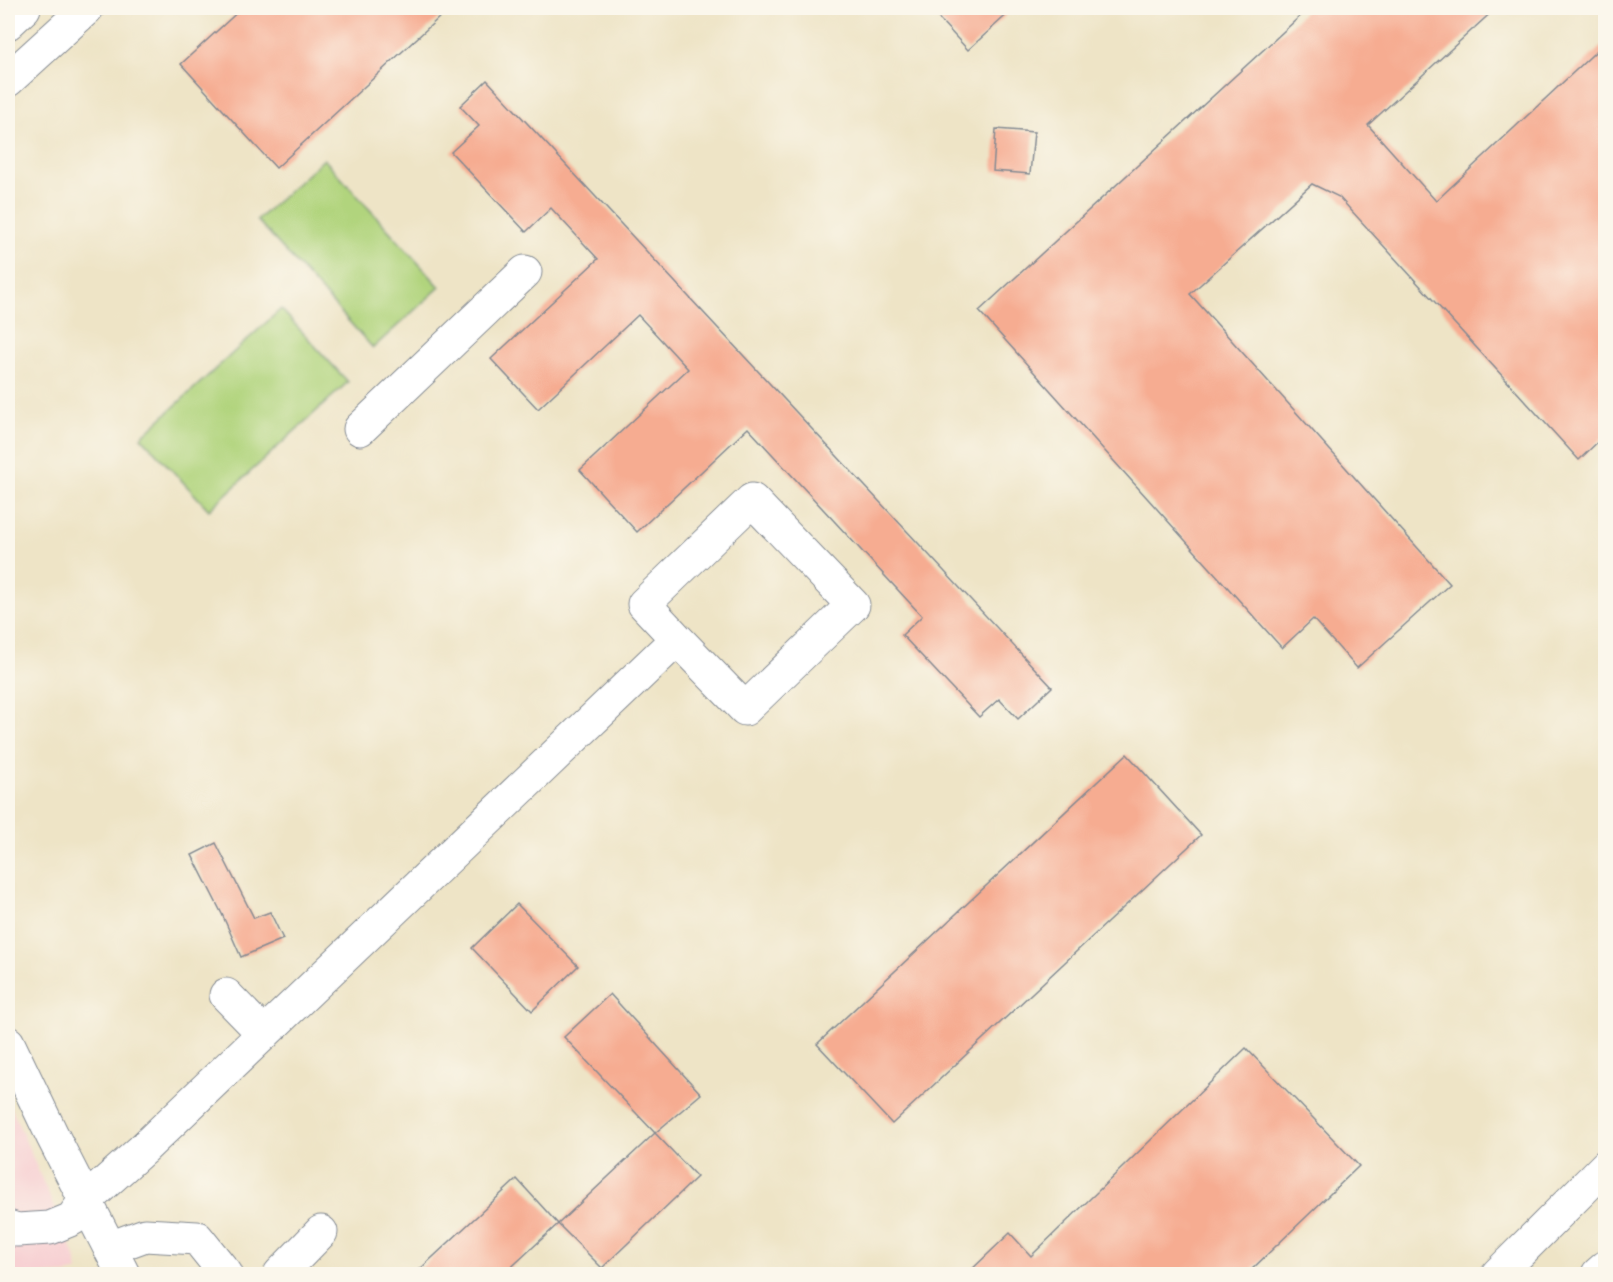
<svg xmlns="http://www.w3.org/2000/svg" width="1613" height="1282" font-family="'Playpen Sans',sans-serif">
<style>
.built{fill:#f7cfd2}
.green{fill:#b1d47d;stroke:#66826e;stroke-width:1.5}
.building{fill:#f6ac91}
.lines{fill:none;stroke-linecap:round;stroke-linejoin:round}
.minor-casing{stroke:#848a92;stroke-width:35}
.highway-casing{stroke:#848a92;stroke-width:35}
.minor{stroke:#fff;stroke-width:33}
.highway{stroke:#fff;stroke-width:33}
</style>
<rect width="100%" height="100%" fill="#fbf7ec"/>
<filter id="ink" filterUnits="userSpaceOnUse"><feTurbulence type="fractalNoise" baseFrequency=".0167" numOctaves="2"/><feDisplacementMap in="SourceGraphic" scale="12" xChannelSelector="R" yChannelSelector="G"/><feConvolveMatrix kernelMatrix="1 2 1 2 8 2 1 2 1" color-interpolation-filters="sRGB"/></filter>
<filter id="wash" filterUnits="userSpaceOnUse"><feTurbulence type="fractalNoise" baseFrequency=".008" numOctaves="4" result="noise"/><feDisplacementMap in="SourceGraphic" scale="24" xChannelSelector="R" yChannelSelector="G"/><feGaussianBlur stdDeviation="1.35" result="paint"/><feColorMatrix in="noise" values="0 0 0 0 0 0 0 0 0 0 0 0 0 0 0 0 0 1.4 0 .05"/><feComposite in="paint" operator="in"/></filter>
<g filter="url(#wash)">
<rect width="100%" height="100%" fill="#eee4c6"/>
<path class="built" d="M8,1100L75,1256L78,1271L66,1274H8Z"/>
<path class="green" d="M324,159L440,287L373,348L257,220Z
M281,309L348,382L209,510L141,437Z"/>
<g id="blocks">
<path class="building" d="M242,8H435L442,15L276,168L181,64Z
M929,8H1014L968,50Z
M1309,8H1496L1368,125L1436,201L1606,42V434L1579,460L1339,197L1312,184L1190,294L1450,584L1357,668L1313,619L1282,648L979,311Z
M487,80L1052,687L1018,719L999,699L979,717L902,635L922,616L748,428L637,532L580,470L688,369L638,315L538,409L491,359L598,259L551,208L526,232L451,152L479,126L460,106Z
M996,129L1034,132L1030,174L993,171Z
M1127,754L1201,835L892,1124L817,1044Z
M216,843L254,918L270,912L283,939L241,957L222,914L192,855Z
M517,904L578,966L532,1011L472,948Z
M610,994L701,1094L655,1133L564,1037Z
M1246,1048L1359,1166L1247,1274H967L1010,1233L1031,1256Z
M655,1133L697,1177L602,1268L558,1224Z
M517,1179L558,1224L504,1274H423L419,1270Z"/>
</g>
</g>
<g filter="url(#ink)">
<use href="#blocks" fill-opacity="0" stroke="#848a92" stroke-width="1.5"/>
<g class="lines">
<g class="minor-casing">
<path id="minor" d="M8,23L24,8
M8,80L87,8
M360,429L525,272
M226,995L264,1034
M8,1043L52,1135L123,1274
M8,1227L17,1230L50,1228L72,1219L85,1201L142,1150L677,639L644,604L752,500L853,605L745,709L677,639
M110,1248L145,1235L197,1238L226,1274
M280,1274L321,1232"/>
</g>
<g class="highway-casing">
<path id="highway" d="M1498,1274L1606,1166
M1598,1274L1606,1267"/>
</g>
<use href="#minor" class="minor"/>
<use href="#highway" class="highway"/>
</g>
</g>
<rect width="1613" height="1282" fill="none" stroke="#fbf7ec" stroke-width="30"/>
</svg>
